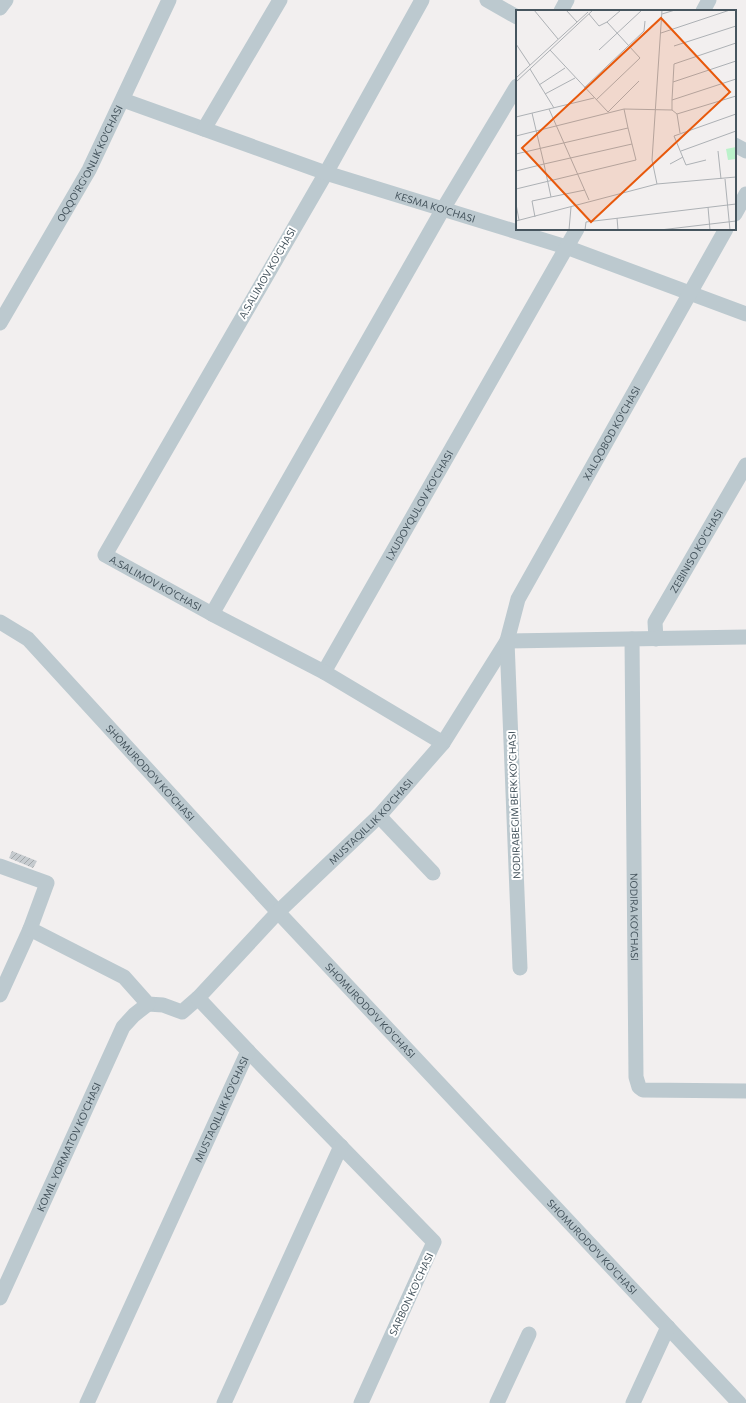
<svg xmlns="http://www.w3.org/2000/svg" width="746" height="1403" font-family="Commissioner,sans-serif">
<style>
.building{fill:url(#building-hatch)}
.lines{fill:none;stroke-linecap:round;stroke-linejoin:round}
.minor{stroke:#bcc9cf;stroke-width:15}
.labels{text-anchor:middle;stroke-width:4;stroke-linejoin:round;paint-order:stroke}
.street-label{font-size:10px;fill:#46555e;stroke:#fff}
.inset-road{fill:none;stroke:#adb1b5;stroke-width:1}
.view{fill:#e8590c;fill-opacity:0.15;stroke:#e8590c;stroke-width:2}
.inset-edge{fill:none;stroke:#46555e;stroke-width:2}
</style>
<defs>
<pattern id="building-hatch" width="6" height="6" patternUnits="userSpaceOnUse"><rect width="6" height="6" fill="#c6cbcf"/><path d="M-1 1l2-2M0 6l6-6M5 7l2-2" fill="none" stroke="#a3a8ab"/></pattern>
</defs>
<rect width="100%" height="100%" fill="#f2efef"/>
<path class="building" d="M12,851L37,861L33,868L9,858Z"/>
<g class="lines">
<g class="minor">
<path id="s1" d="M422,0L326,173L105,555L212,614L443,209L517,86"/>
<path d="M487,0L517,17"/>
<path d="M0,8L6,0"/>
<path d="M561,11L567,0"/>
<path d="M703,11L709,0"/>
<path id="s2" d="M123,100L326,173L566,247L746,314"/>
<path d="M204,129L280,0"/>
<path d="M735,145L746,151"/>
<path d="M735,214L746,194"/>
<path id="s3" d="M0,323L89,170L169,0"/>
<path id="s4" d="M212,614L324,672L577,229"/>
<path id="s5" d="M0,622L28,639L278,912L739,1403"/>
<path id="s6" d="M632,639L636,1077L639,1087L643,1090L746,1091"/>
<path id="s7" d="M656,639L655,622L746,465"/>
<path d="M507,641L746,637"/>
<path d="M324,672L443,743L507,641"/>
<path d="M379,816L433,873"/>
<path d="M0,866L47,883L30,929L0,995"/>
<path d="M30,929L124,977L148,1004L163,1005L182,1012L198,998"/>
<path id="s8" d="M520,968L507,641L518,599L726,229"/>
<path d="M248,1051L434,1242L361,1403"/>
<path id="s9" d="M0,1298L123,1027L134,1015L148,1004"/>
<path id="s10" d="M87,1403L248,1051L198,998L278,912L379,816L443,743"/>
<path d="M224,1403L341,1146"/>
<path d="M497,1403L529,1334"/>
<path d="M633,1403L668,1327"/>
</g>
</g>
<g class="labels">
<g class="street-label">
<text dy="4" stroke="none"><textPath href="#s3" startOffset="183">OQQO'RG'ONLIK KO'CHASI</textPath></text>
<text dy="4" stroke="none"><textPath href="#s2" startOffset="330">KESMA KO'CHASI</textPath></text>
<text transform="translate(267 273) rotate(-60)" y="4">A.SALIMOV KO'CHASI</text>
<text dy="4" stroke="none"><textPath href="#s8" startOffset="561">XALQOBOD KO'CHASI</textPath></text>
<text dy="4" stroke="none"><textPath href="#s4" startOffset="318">I.XUDOYQULOV KO'CHASI</textPath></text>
<text dy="4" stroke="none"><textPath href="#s7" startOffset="99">ZEBINISO KO'CHASI</textPath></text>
<text dy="4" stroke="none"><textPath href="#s1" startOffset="697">A.SALIMOV KO'CHASI</textPath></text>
<text dy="4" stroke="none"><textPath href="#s5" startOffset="214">SHOMURODO'V KO'CHASI</textPath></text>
<text transform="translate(514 805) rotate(-92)" y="4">NODIRABEGIM BERK KO'CHASI</text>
<text dy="4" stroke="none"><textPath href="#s10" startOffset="707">MUSTAQILLIK KO'CHASI</textPath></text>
<text dy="4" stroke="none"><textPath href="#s6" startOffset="278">NODIRA KO'CHASI</textPath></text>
<text dy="4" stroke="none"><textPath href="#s5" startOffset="538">SHOMURODO'V KO'CHASI</textPath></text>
<text dy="4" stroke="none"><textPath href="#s10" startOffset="323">MUSTAQILLIK KO'CHASI</textPath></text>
<text dy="4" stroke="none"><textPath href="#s9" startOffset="166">KOMIL YORMATOV KO'CHASI</textPath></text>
<text dy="4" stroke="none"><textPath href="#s5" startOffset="862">SHOMURODO'V KO'CHASI</textPath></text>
<text transform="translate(411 1294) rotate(-65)" y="4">SARBON KO'CHASI</text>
</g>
</g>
<g transform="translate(516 10)">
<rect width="220" height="220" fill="#f2efef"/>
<path d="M220,137V149L212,150L210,139Z" fill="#bbf2ca"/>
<path class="inset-road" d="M18,0L42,29M50,0L61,12M73,4L83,16L91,12L124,48L80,90M146,4L159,0M91,12L105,0M145,23L214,0M0,34L14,55M158,36L220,16M34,40L92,102M83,40L126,0M14,59L38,98M0,68L72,2M0,72L77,0M157,72L220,51M23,75L49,58M68,78L128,21L129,11M29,84L59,68M156,90L158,54L220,33M33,99L73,190M108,99L156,100V90L220,69M156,100L161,104L164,123M92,102L123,71M161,104L220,86M0,107L78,88M0,126L108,99L112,118M165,141L220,121M202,141L205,169M0,144L112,118L116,134M190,150L170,155L158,126L220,104M154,154L167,147M0,161L28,154L35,187L16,191L19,207M209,169L214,220M141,174L136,150L146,0M0,179L120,150L116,134L28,154L16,103M35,187L69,180M0,194L3,210M192,197L194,220M101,208L102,220M0,211L141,174L220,167M53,220L55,197M69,220L70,212L220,194M144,220L220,211"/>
<path class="view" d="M145,8L214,82L75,212L6,138Z"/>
<rect width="220" height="220" class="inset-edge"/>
</g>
</svg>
